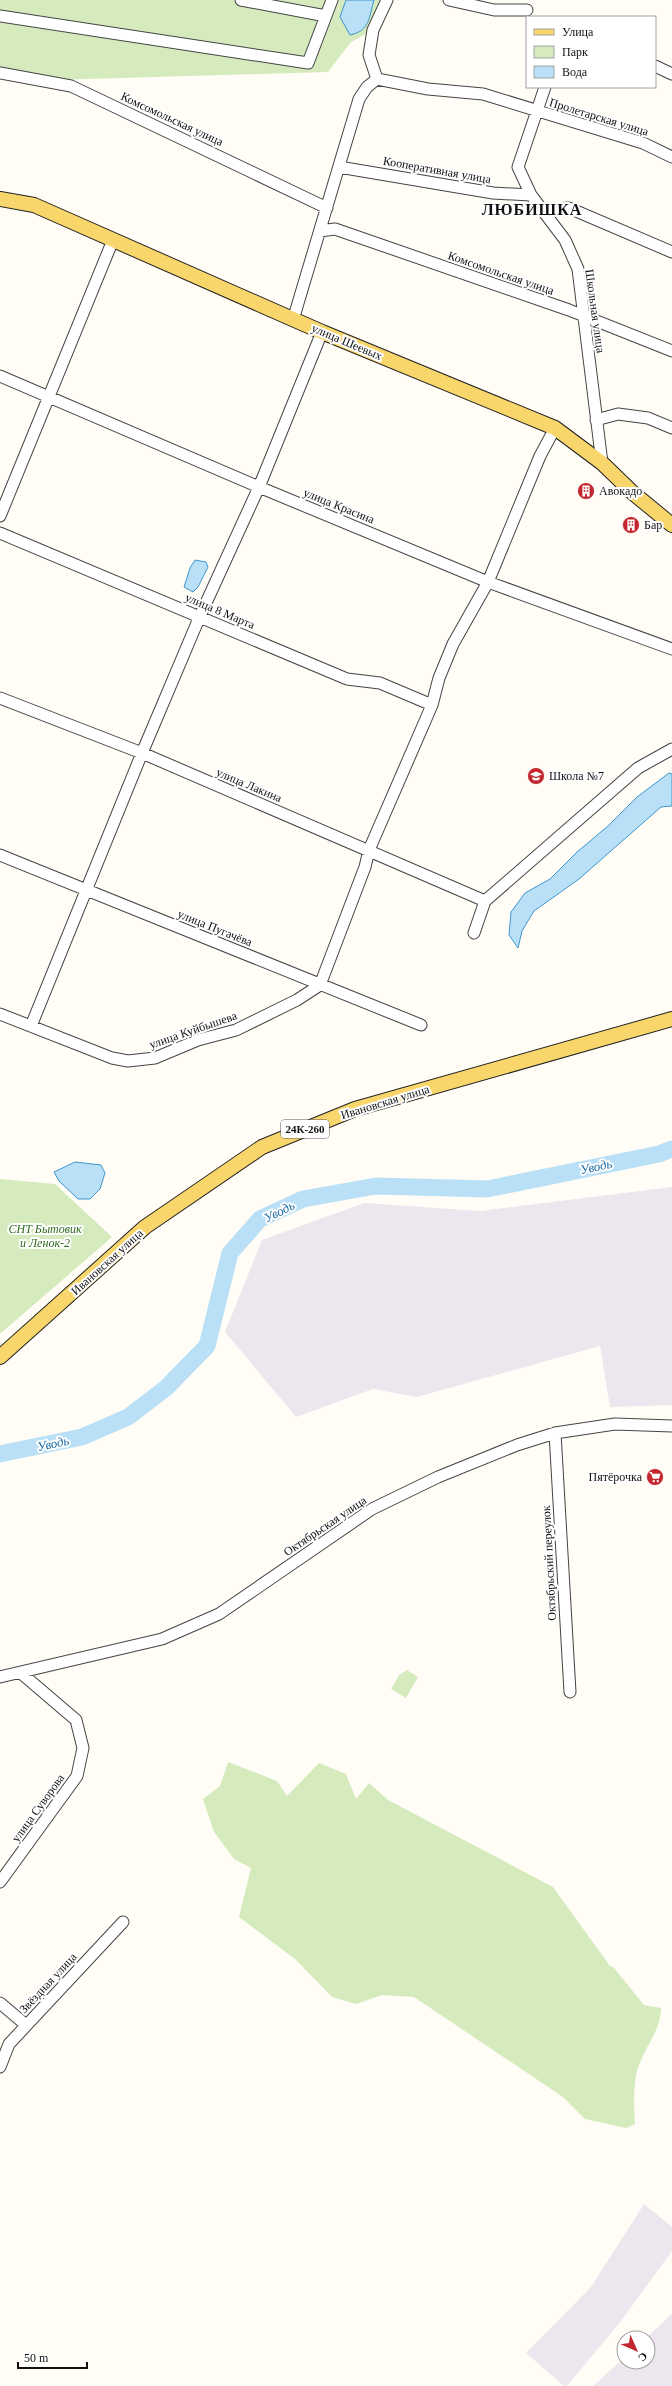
<svg xmlns="http://www.w3.org/2000/svg" width="672" height="2386" font-family="Georgia,serif">
<style>
.industrial{fill:#eee6ef}
.green{fill:#d5ebbd}
.water{fill:#b9e0f7;stroke:#3f96cf}
.lines{fill:none;stroke-linecap:round;stroke-linejoin:round}
.river{stroke:#b9e0f7;stroke-width:17}
.minor-casing{stroke:#444;stroke-width:13}
.major-casing{stroke:#222;stroke-width:16}
.minor{stroke:#fff;stroke-width:11}
.major{stroke:#f9d66b;stroke-width:14}
.labels{text-anchor:middle;stroke-width:4;stroke-linejoin:round;paint-order:stroke}
.shield{fill:#fff;stroke:#585858;stroke-width:1}
.shield-label{font-size:11px;font-weight:bold;fill:#111}
.street-label{font-size:12px;fill:#111;stroke:#fff}
.poi-label{font-size:12px;fill:#111;stroke:#fff;text-anchor:start}
.park-label{font-size:12px;font-style:italic;fill:#2f6b1f;stroke:#fff}
.water-label{font-size:13px;font-style:italic;fill:#1768a6;stroke:#fff}
.district-label{font-size:16px;font-weight:bold;letter-spacing:1px;fill:#111;stroke:#fff}
</style>
<rect width="100%" height="100%" fill="#fffdf5"/>
<path class="industrial" d="M672,1187V1405L610,1407L600,1346L417,1397L373,1389L296,1417L225,1332L262,1240L364,1203L480,1211Z
M644,2204L672,2227V2251L621,2321L567,2386H564L526,2353L591,2287Z
M672,2314V2386H593L624,2358V2362H648V2338H646Z"/>
<path class="green" d="M0,0H381L366,34L351,42L328,72L20,81L0,79Z
M0,1179L55,1184L112,1237L0,1334Z
M407,1670L418,1677L406,1698L391,1689L399,1675Z
M228,1762L277,1781L287,1796L319,1763L346,1774L356,1799L369,1783L388,1800L553,1887L610,1966L614,1968L644,2005L661,2008C661,2031 643,2049 637,2071C633,2087 634,2107 635,2124L626,2128L585,2119L563,2097L414,1997L382,1995L356,2004L332,1997L295,1959L239,1917L251,1868L234,1859L214,1832L203,1799L220,1786Z"/>
<path class="water" d="M346,0H374C369,17 370,31 350,35L340,17Z
M195,560L206,562L208,567L198,587L193,592L184,587L190,568Z
M669,773L672,774V806L661,807L579,879L534,911L522,931L518,948L509,935L511,912L525,893L550,879L577,852L608,826L637,797Z
M75,1162L101,1165L105,1173L100,1189L90,1199H78L59,1181L54,1172Z"/>
<g class="lines">
<path class="river" d="M0,1454L82,1437L128,1417L166,1388L207,1346L230,1253L260,1219L303,1199L376,1186L487,1189L659,1154L672,1149"/>
<g class="minor-casing">
<path id="minor" d="M241,0L326,16
M449,0L494,10H527
M0,16L308,63L332,0
M655,66L672,74
M0,73L71,86L327,208
M377,79L428,89L483,94L643,143L672,157
M377,79L369,55L373,30L387,0
M545,87L518,167L531,195L565,240L578,269L602,463
M339,167L493,193L531,195
M542,210L569,208L672,252
M320,231L335,229L569,310L672,351
M293,320L359,99L367,87L377,79
M0,376L259,487L488,582L672,649
M596,420L618,414L648,418L672,428
M0,516L113,240
M0,533L347,679L380,683L432,705
M0,698L142,753L485,901
M0,855L421,1025
M474,933L485,901L638,768L672,749
M0,1014L112,1058L128,1061L155,1058L198,1040L236,1030L297,1000L320,985L365,867L369,850L432,705L439,678L453,644L488,582L540,456L555,428
M31,1026L142,753L200,616L259,487L322,332
M555,1433L570,1692
M0,1677L162,1639L219,1614L372,1509L438,1477L517,1445L555,1433L615,1424L672,1426
M0,1882L77,1776L83,1748L76,1720L21,1673
M0,2003L26,2025
M0,2067L9,2044L123,1922"/>
</g>
<g class="major-casing">
<path id="major" d="M0,199L34,205L322,332L555,428L602,463L633,493L672,525
M0,1357L145,1227L262,1147L355,1109L672,1019"/>
</g>
<use href="#minor" class="minor"/>
<use href="#major" class="major"/>
</g>
<defs>
<g id="building-disc" transform="scale(0.9)"><circle r="9.5" fill="#c4262e" stroke="#fff"/><path d="M-4-6H4V6H1V3H-1V6H-4ZM-2.5-4.3h1.7v1.8h-1.7ZM.8-4.3h1.7v1.8H.8ZM-2.5-1h1.7V.8h-1.7ZM.8-1h1.7V.8H.8Z" fill="#fff"/></g>
<g id="school-disc" transform="scale(0.9)"><circle r="9.5" fill="#c4262e" stroke="#fff"/><path d="M0-5L7-2L0 1L-7-2ZM-4 1L0 2.5L4 1V4Q0 6-4 4Z" fill="#fff"/></g>
<g id="supermarket-disc" transform="scale(0.9)"><circle r="9.5" fill="#c4262e" stroke="#fff"/><path d="M-6-5.5h2.5l.6 2H6L4.5 2H-2.5L-4.4-4H-6ZM-1.5 3.2a1.3 1.3 0 1 0 .1 0ZM3 3.2a1.3 1.3 0 1 0 .1 0Z" fill="#fff"/></g>
</defs>
<g fill-rule="evenodd">
<use href="#building-disc" x="586" y="491"/>
<use href="#building-disc" x="631" y="525"/>
<use href="#school-disc" x="536" y="776"/>
<use href="#supermarket-disc" x="655" y="1477"/>
</g>
<g class="labels">
<rect class="shield" x="281" y="1120" width="48" height="18" rx="3"/>
<g class="shield-label">
<text x="305" y="1133">24К-260</text>
</g>
<g class="street-label">
<text transform="translate(599 117) rotate(17)" y="4">Пролетарская улица</text>
<text transform="translate(172 119) rotate(25)" y="4">Комсомольская улица</text>
<text transform="translate(437 170) rotate(10)" y="4">Кооперативная улица</text>
<text transform="translate(501 273) rotate(19)" y="4">Комсомольская улица</text>
<text transform="translate(595 311) rotate(82)" y="4">Школьная улица</text>
<text transform="translate(347 342) rotate(23)" y="4">улица Шеевых</text>
<text transform="translate(339 506) rotate(22)" y="4">улица Красина</text>
<text transform="translate(220 611) rotate(23)" y="4">улица 8 Марта</text>
<text transform="translate(249 785) rotate(23)" y="4">улица Лакина</text>
<text transform="translate(215 928) rotate(22)" y="4">улица Пугачёва</text>
<text transform="translate(193 1030) rotate(-19)" y="4">улица Куйбышева</text>
<text transform="translate(385 1102) rotate(-17)" y="4">Ивановская улица</text>
<text transform="translate(107 1262) rotate(-42)" y="4">Ивановская улица</text>
<text transform="translate(325 1526) rotate(-34)" y="4">Октябрьская улица</text>
<text transform="translate(549 1563) rotate(-93)" y="4">Октябрьский переулок</text>
<text transform="translate(38 1808) rotate(-54)" y="4">улица Суворова</text>
<text transform="translate(48 1983) rotate(-47)" y="4">Звёздная улица</text>
</g>
<g class="poi-label">
<text x="599" y="495">Авокадо</text>
<text x="644" y="529">Бар</text>
<text x="549" y="780">Школа №7</text>
<text x="642" y="1481" text-anchor="end">Пятёрочка</text>
</g>
<g class="park-label">
<text x="45" y="1233">СНТ Бытовик<tspan x="45" dy="14">и Ленок-2</tspan></text>
</g>
<g class="water-label">
<text transform="translate(596 1166) rotate(-12)" y="5">Уводь</text>
<text transform="translate(279 1211) rotate(-27)" y="5">Уводь</text>
<text transform="translate(53 1443) rotate(-12)" y="5">Уводь</text>
</g>
<g class="district-label">
<text x="532" y="215">ЛЮБИШКА</text>
</g>
</g>
<rect x="526" y="16" width="130" height="72" fill="#ffffff" stroke="#a0a0a0"/>
<rect x="534" y="29" width="20" height="6" fill="#f9d66b" stroke="#a0a0a0"/>
<text x="562" y="36" font-size="12" fill="#111111">Улица</text>
<rect x="534" y="46" width="20" height="12" fill="#d5ebbd" stroke="#a0a0a0"/>
<text x="562" y="56" font-size="12" fill="#111111">Парк</text>
<rect x="534" y="66" width="20" height="12" fill="#b9e0f7" stroke="#a0a0a0"/>
<text x="562" y="76" font-size="12" fill="#111111">Вода</text>
<g transform="translate(636 2350) rotate(135)"><circle r="19" fill="#ffffff" stroke="#a0a0a0"/>
<path d="M0-3L7 15L0 10L-7 15Z" fill="#c4262e"/>
<text y="-6" font-size="11" font-weight="bold" text-anchor="middle" fill="#111111">С</text>
</g>
<path d="M18 2362v6h69v-6" fill="none" stroke="#111111" stroke-width="2"/>
<text x="24" y="2362" font-size="12" fill="#111111" stroke="#ffffff" stroke-width="3" paint-order="stroke">50 m</text>
</svg>
